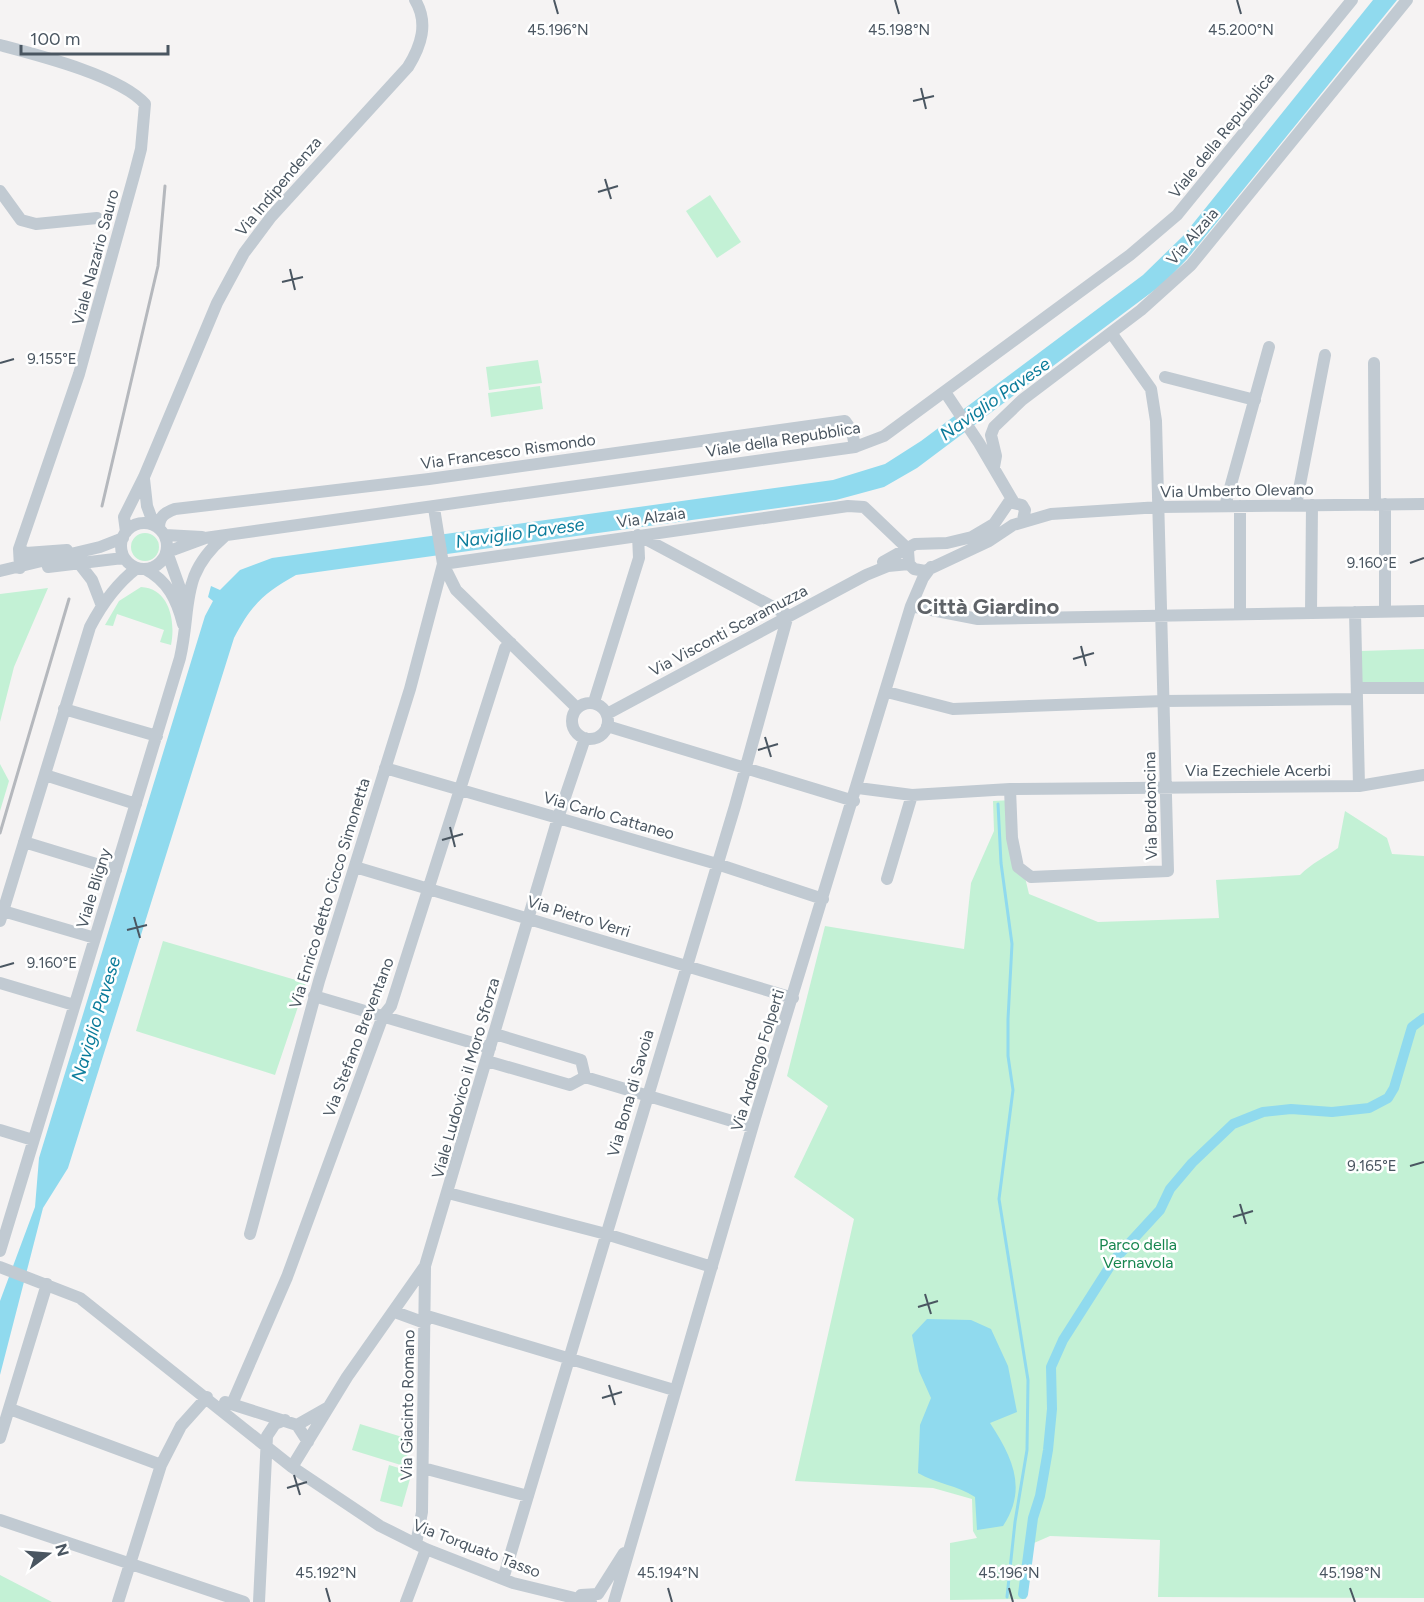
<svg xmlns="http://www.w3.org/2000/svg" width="1424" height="1602" font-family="Figtree,sans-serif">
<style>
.green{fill:#c3f1d5}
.water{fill:#90daee}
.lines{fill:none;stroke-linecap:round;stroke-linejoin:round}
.stream{stroke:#90daee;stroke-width:3}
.canal{stroke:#90daee;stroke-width:10}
.minor{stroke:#c1cad2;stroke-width:12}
.rail{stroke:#b5b8bd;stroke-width:3}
.ticks{fill:none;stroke:#4a5661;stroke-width:2}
.labels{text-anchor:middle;stroke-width:5;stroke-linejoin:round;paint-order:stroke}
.street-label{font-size:16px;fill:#4a5661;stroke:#fff}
.park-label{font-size:16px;fill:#17864f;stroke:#fff}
.water-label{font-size:18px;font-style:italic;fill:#0c7c9b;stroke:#fff}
.district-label{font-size:22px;font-weight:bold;fill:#5f6368;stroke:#fff}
.ticks-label{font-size:15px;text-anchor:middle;fill:#4a5661;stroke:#fff;stroke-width:5;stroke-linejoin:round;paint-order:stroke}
</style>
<rect width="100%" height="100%" fill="#f5f3f3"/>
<path class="green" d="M710,195L741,242L717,258L686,211Z
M538,360L542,383L489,390L486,367Z
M540,386L543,409L491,417L488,393Z
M131 547a14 14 0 1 1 28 0a14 14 0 1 1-28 0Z
M141,587C169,588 176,621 171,645L160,642L164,630L117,614L113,626L105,625L119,601Z
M48,588L14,667L0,722V594Z
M1424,649V683H1361V651Z
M0,764L9,781L0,811Z
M1013,800L1017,844L1029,894L1098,922L1219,918L1216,880L1300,875C1312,863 1324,858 1338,848L1345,811L1387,838L1392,854L1424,856V1598L1158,1597L1160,1540L1050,1536L1034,1543L1026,1599L950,1600V1543L977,1538L973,1531L972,1499L933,1488L795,1481L854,1219L794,1177L828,1106L787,1076L825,926L964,949L971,883L994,831L993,801Z
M163,941L306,983L275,1075L136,1031Z
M360,1424L412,1440L404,1466L352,1450Z
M389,1465L412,1472L402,1507L380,1501Z
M0,1575L52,1602H0Z"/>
<path class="water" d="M1373,0H1397L1187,259L1164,283L917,468L884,487L836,500L296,575C264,593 251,605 234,638L68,1168L43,1208L0,1375V1301L35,1207L39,1158L205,616L213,601L208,597L211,586L220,590L240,570L272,558L833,480L885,464L921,441L1143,275L1183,236Z
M927,1319L971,1320L991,1329L1008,1366L1017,1412L990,1423C1012,1457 1028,1488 1003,1526L977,1530L975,1497C957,1485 937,1484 918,1473L920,1425L931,1398L919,1371L912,1335Z"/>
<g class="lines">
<path class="stream" d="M998,804L1001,863L1012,944L1008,1019V1056L1013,1090L999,1199L1028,1380L1027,1450L1015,1522L1007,1597"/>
<path class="canal" d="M1023,1594L1033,1518L1040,1496L1048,1450L1052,1409L1051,1367L1063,1340L1114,1260L1160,1210L1170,1189L1192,1163L1233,1124L1263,1112L1291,1109L1332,1112L1369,1108L1388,1098L1394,1088L1412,1027L1424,1018"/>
<path class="minor" d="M0,45C38,55 121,76 145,104L141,149L135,172L79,374L19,549L20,568
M0,191L21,220L36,224L97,218
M1374,363L1375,505
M1165,377L1255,400
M945,392L979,443L1013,501
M994,467L996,456L991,435L994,427L1022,400L1141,310L1191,265L1407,0
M144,479L147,506L154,525
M1385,504V611
M1296,505L1325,355
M1225,506L1269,347
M434,508L443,564L456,590L577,708
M121 546a23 23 0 1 1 46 0a23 23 0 1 1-46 0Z
M159,528C159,517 164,513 175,509L429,479L845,421L852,431L855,447
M126,532L124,517L144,477L217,303L244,253L271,217L408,67C421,46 429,23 415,0
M165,535L202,537
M19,549L26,553L67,550
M908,551L909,564L914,569L925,571L989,541L1013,525L1051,514L1160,507L1424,504
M167,552L205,538L855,447L884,436L1130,255L1177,215L1352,0
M167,552L186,605
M78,562L92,580L102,606
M883,562L915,544L947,543L972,537L994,524L1009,502L1022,505L1025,510L1023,520
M443,564L848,506L864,507L908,549
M48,567L123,558
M145,569C168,581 177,600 183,624
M0,571L100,547L123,538
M911,606L978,619L1424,611
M1355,612L1359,786
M1311,613L1312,505
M1240,614V506
M1357,688H1424
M887,692L953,709L1163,701L1357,699
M594,702L639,558L638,535
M572 721a18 18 0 1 1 36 0a18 18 0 1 1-36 0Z
M64,709L157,736
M607,714L866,575L888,566L909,564
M607,726L854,801
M385,768L717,864L823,899
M45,775L136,804
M858,788L912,795L1010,789L1359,786L1424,775
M1010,789L1012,838L1018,867L1031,877L1168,871L1156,421L1151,389L1112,334
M24,842L116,870
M355,867L793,998
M887,879L912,795
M3,911L95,938
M0,921L90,627C102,604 116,584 137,568
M0,983L74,1005
M314,996L490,1048
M495,1034L581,1060L585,1077
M487,1061L570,1085L585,1077L752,1127
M0,1130L33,1140
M448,1193L606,1234L712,1267
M250,1234L319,981L410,689L443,564
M0,1251L180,658C192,605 179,575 225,536
M0,1267L80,1298L292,1467L380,1526L426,1549L513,1583L591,1602
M395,1312L425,1323
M427,1316L674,1390
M225,1402L297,1425L308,1442
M232,1404L287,1277L383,1016L391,1006L505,648L511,643
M10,1409L161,1465
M297,1425L327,1408
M0,1438L47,1284
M292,1467L347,1377L425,1266L558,818L585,738
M423,1468L528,1496
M0,1520L244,1602
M416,1544L422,1512L425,1267
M503,1579L735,806L788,615L638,535
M581,1595L598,1594L624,1553
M118,1602L161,1465L181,1426L207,1397
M259,1602L267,1436L275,1424L285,1420
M406,1602L426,1549
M614,1602L755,1118L911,606L923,578L931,567"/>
<path class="rail" d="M102,506L158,266L165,186
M0,833L69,599"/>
</g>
<path class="ticks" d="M554,0L558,14M895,0L899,14M1237,0L1241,14M921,88L926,109M913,101L934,96M605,179L611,199M598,192L618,186M290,269L295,290M282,282L303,277M0,363L14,359M1410,563L1424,558M1081,646L1086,666M1073,659L1094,653M765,737L771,757M758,750L778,744M450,827L455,847M442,840L463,834M134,917L140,938M127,930L147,925M0,967L14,963M1410,1166L1424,1162M1240,1204L1246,1224M1233,1217L1253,1211M925,1294L931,1314M918,1307L938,1301M609,1385L615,1405M602,1398L622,1392M294,1475L300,1495M287,1488L307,1482M326,1588L330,1602M668,1588L672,1602M1009,1588L1013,1602M1350,1588L1355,1602"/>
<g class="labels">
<g class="street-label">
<text transform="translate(1221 135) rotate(-51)" y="6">Viale della Repubblica</text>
<text transform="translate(278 186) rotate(-50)" y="6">Via Indipendenza</text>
<text transform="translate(1192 236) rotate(-49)" y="6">Via Alzaia</text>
<text transform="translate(95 257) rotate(-75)" y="6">Viale Nazario Sauro</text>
<text transform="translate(783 439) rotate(-9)" y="6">Viale della Repubblica</text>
<text transform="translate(508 451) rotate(-8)" y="6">Via Francesco Rismondo</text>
<text transform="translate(1237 490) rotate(-1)" y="6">Via Umberto Olevano</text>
<text transform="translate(651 517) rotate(-8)" y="6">Via Alzaia</text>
<text transform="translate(728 630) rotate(-28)" y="6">Via Visconti Scaramuzza</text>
<text x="1258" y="776">Via Ezechiele Acerbi</text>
<text transform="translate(1150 806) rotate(-91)" y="6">Via Bordoncina</text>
<text transform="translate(609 815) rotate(16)" y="6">Via Carlo Cattaneo</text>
<text transform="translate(93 888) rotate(-73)" y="6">Viale Bligny</text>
<text transform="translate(329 893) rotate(-73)" y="6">Via Enrico detto Cicco Simonetta</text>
<text transform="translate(579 916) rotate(17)" y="6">Via Pietro Verri</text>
<text transform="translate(358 1037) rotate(-69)" y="6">Via Stefano Breventano</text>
<text transform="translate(757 1060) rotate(-73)" y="6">Via Ardengo Folperti</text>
<text transform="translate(465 1078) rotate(-74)" y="6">Viale Ludovico il Moro Sforza</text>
<text transform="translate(630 1093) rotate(-74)" y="6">Via Bona di Savoia</text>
<text transform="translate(407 1405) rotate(-89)" y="6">Via Giacinto Romano</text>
<text transform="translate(477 1548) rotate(21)" y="6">Via Torquato Tasso</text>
</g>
<g class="park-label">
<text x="1138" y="1250">Parco della<tspan x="1138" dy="18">Vernavola</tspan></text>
</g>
<g class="water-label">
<text transform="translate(995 399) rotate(-35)" y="6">Naviglio Pavese</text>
<text transform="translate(520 533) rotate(-8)" y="6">Naviglio Pavese</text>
<text transform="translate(96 1019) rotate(-73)" y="6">Naviglio Pavese</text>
</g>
<g class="district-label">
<text x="988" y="614">Città Giardino</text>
</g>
</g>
<g class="ticks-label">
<text x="558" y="35">45.196°N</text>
<text x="899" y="35">45.198°N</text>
<text x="1241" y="35">45.200°N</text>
<text x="52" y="364">9.155°E</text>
<text x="1372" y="568">9.160°E</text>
<text x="52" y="968">9.160°E</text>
<text x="1372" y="1171">9.165°E</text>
<text x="326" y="1578">45.192°N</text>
<text x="668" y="1578">45.194°N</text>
<text x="1009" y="1578">45.196°N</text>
<text x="1350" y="1578">45.198°N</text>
</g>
<g transform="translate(48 1554) rotate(74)" stroke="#ffffff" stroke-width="4.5" paint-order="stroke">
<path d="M0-4.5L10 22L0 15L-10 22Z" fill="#4a5661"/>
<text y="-9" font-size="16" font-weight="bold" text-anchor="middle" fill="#4a5661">N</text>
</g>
<path d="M21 45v9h147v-9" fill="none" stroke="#4a5661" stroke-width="3"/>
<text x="30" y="45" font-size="18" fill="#4a5661" stroke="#ffffff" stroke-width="4.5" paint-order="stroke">100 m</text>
</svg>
